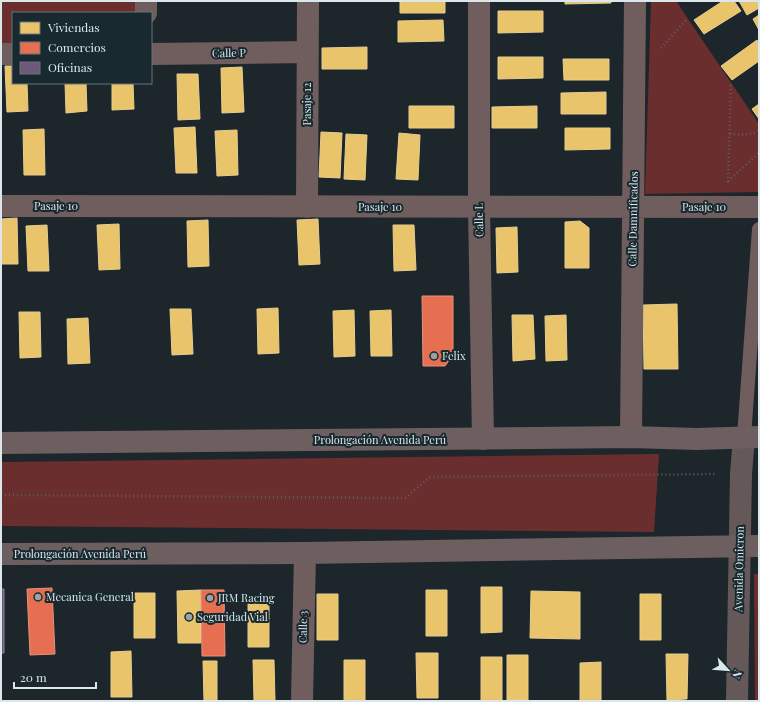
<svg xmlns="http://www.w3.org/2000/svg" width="760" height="702" font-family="'Playfair Display',serif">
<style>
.green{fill:#6b2e2f}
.homes{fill:#e9c46a;stroke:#e5ce91}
.shops{fill:#e76f51;stroke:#e4937f}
.offices{fill:#6d597a;stroke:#8e849c}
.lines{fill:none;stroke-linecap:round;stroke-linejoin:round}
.path{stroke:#645c5c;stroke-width:2.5;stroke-dasharray:1 3;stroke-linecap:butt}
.lane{stroke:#705e5e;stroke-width:14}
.street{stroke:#705e5e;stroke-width:22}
.secondary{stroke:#655859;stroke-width:22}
.primary{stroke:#6d5f60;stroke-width:22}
.poi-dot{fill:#99a3a7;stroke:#18292f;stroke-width:1.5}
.labels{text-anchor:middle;stroke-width:4;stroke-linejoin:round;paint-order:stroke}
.street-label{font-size:11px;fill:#dce7eb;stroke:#18292f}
.poi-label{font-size:11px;fill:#dce7eb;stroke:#18292f;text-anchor:start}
</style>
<rect width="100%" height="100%" fill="#1d262a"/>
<path class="green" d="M1,1H140V13H13V49H1Z
M651,1H676L759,124V192L645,194Z
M659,454L654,532L1,526V462Z
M754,574H759V701H755Z"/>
<path class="homes" d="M400,1H445V13H400Z
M565,1H611V3L565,4Z
M723,1H734L741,11L704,34L694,20Z
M739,1H759V8L747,15Z
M498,11H543V32L498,33Z
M759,15V30L753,19Z
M443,20L444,41L398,42V21Z
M757,40L759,44V61L732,80L721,66Z
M367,47V69H322V48Z
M498,57H543V78L498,79Z
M563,59H609V80H564Z
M5,66H13V83H27L28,111L7,112Z
M242,67L244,112L222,113L221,68Z
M177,74H198L200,119L178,120Z
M65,83H86L87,111L66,113Z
M112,83H133L134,109L112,110Z
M606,92V114H561V93Z
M759,104V119L752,109Z
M409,106H454V128H409Z
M537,106V128H492V107Z
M195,127L197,173H176L174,128Z
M565,128H610V149L565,150Z
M44,129L45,175H24L23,130Z
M237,130L238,175L217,176L215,131Z
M321,132L342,133L340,178L319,177Z
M399,133L420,135L418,180L396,179Z
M346,134L367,135L365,180L344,179Z
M17,218L18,264H1V219Z
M318,219L320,264L299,265L297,220Z
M208,220L209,266L188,267L187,221Z
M580,221L589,228V268H565V222Z
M119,224L120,269L99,270L97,225Z
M47,225L49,271H28L26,226Z
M393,225H414L416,270L394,271Z
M517,227L518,272L497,273L496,228Z
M677,304L678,369H644L643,305Z
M278,308L279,353L258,354L257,309Z
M170,309H191L193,354L172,355Z
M354,310L355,356L334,357L333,311Z
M391,310L392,356H371L370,311Z
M19,312H40L41,357L20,358Z
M512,315H533L535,359L513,361Z
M566,315L567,360L546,361L545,316Z
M88,318L90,363L68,364L67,319Z
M481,587H502V632L481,633Z
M201,590V643H178L177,591Z
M426,590H447V636H426Z
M531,591L580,592V639L530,638Z
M134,593H155V638H134Z
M317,594H338V640H317Z
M640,594H661V640H640Z
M269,601V647H248V602Z
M131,651L132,697H111V652Z
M416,653H438V698H417Z
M666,654H688L687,699L667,700Z
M507,655H528V700H507Z
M481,657H502V701H481Z
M253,660H274L275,701H254Z
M344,660H365V701H344Z
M203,661H217V701H204Z
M601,662V701H580V663Z"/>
<path class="shops" d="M422,296H453V355L445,366H423Z
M52,588L55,654L30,655L27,589Z
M201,590H224L225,656H202Z"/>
<path class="offices" d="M1,589H4V653H1Z"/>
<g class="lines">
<path class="path" d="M661,48L687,19
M730,134C740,135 749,135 759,131
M728,181L759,153
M728,182L731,82
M1,495L405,498L430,477L717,474"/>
<path class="lane" d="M744,437L759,229"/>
<path class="street" d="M146,1V13
M479,1V207L483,439
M1,54H13
M151,54L307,52
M1,206L759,207
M307,207L308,1
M631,437L635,1
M302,701L305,553"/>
<path class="secondary" d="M737,701L741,474L744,437"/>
<path class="primary" d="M1,443L631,437L697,439L759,437
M1,554L305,553L759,546"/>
</g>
<g class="poi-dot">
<circle cx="434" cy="356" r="4"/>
<circle cx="38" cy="597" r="4"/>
<circle cx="210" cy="598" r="4"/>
<circle cx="189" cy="617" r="4"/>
</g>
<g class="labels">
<g class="street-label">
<text transform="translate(229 53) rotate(-1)" y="4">Calle P</text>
<text transform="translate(307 104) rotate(-90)" y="4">Pasaje 12</text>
<text x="56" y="210">Pasaje 10</text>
<text x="380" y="211">Pasaje 10</text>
<text x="704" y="211">Pasaje 10</text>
<text transform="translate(633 219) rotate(-89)" y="4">Calle Damnificados</text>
<text transform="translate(479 220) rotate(-91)" y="4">Calle L</text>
<text x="380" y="444">Prolongación Avenida Perú</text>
<text x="80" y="558">Prolongación Avenida Perú</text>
<text transform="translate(739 569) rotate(-89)" y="4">Avenida Omicron</text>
<text transform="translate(303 627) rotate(-89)" y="4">Calle 3</text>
</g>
<g class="poi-label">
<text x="442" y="360">Felix</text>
<text x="46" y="601">Mecanica General</text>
<text x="218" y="602">JRM Racing</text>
<text x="197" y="621">Seguridad Vial</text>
</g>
</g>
<rect width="760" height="702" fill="none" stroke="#dce7eb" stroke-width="4"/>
<rect x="12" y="12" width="140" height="72" fill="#18292f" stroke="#66757a"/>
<rect x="20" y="22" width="20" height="12" fill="#e9c46a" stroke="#66757a"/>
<text x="48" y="32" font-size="12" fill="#dce7eb">Viviendas</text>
<rect x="20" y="42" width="20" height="12" fill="#e76f51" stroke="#66757a"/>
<text x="48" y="52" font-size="12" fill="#dce7eb">Comercios</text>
<rect x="20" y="62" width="20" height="12" fill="#6d597a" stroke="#66757a"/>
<text x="48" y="72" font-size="12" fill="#dce7eb">Oficinas</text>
<g transform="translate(728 670) rotate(116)" stroke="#18292f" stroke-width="3" paint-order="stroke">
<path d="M0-3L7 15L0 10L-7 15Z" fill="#dce7eb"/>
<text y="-6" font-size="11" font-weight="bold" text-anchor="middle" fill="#dce7eb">N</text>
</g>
<path d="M14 682v6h82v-6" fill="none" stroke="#dce7eb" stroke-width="2"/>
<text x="20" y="682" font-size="12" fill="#dce7eb" stroke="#18292f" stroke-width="3" paint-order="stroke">20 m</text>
</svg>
